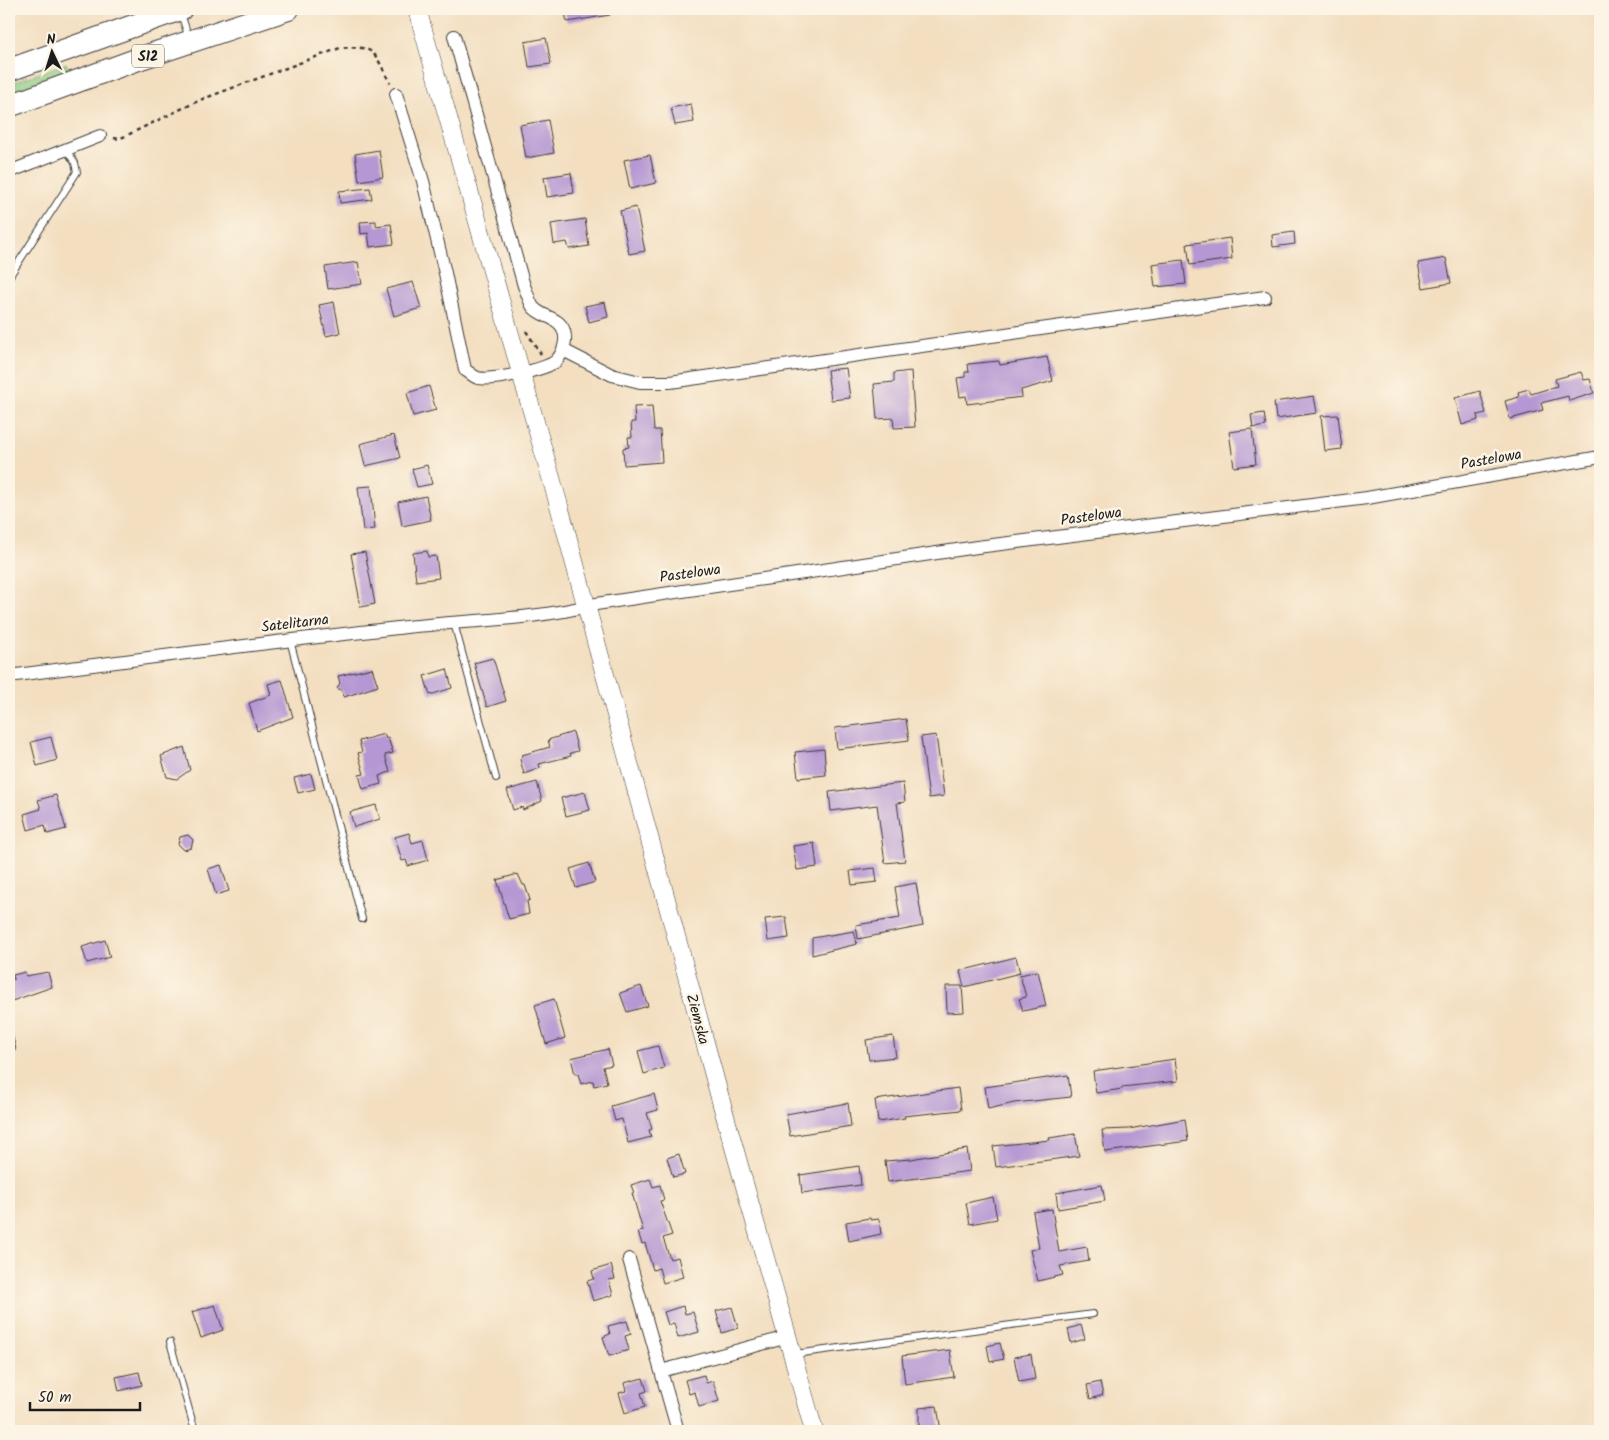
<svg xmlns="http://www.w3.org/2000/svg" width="1609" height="1440" font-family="Kalam,sans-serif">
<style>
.green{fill:#88c77e;stroke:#52724d}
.building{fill:#b597d3}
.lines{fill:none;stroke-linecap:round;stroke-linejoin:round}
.lane-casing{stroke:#3c3935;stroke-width:8}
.street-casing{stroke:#3c3935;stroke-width:14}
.secondary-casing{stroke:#3c3935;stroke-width:19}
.highway-casing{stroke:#3c3935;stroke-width:24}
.path{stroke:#3c3935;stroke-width:2.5;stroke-dasharray:4 4;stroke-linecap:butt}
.lane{stroke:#fff;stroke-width:6}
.street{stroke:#fff;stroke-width:12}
.secondary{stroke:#fff;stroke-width:18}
.highway{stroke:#fff;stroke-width:22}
.labels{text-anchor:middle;stroke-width:5;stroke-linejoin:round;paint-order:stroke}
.shield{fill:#fcf5e5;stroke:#5f5d58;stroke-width:1}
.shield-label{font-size:14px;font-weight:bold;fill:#1c1c1c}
.street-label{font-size:15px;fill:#1c1c1c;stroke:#fcf5e5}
</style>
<rect width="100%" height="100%" fill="#fcf5e5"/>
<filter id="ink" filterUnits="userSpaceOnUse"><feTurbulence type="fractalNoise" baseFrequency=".02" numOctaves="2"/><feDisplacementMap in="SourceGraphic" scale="10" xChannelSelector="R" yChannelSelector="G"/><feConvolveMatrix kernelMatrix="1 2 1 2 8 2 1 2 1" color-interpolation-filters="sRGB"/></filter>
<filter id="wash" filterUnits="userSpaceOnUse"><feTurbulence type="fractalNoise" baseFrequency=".0096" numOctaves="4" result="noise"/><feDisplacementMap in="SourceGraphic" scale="20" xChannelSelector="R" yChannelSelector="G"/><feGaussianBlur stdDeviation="1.12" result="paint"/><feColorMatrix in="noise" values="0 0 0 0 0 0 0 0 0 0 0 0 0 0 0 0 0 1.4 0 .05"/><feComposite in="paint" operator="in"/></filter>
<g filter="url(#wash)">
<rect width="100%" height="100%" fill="#f3dec0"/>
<path class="green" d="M66,63L70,73L9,96V84Z"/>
<g id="blocks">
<path class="building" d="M564,9H609L610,15L567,22Z
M546,38L551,64L529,67L525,42Z
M691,104L694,122L675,125L671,108Z
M548,120L554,153L526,158L520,125Z
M379,150L383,177L359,181L355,154Z
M650,155L656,183L630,189L624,160Z
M571,173L574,193L547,197L544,177Z
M370,188L372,199L340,203L339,191Z
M636,207L645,251L629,254L620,211Z
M585,219L589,246L569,249L567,242L554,244L551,224Z
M376,221V226L391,224L394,244L370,247L368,233L361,234L360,222Z
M1294,232L1295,244L1273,247L1272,235Z
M1230,238L1232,259L1190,265L1187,244Z
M1446,258L1451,283L1423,288L1418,263Z
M1183,260L1186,284L1155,287L1152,264Z
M358,262L362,284L328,289L325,267Z
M413,282L421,308L394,316L386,289Z
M334,302L340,333L326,336L319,305Z
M605,302L608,317L589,322L585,306Z
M1047,357L1053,381L1021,390L1022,397L967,404L966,396L960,397L957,378L965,377V372H969L968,364L999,361L1000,365Z
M846,368L850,398L831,400L827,370Z
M911,371L915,427L894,428L893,418L877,419L874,384L894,382V373Z
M1581,372L1584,380L1590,379L1594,393L1569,401L1568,396L1541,403L1543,410L1510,419L1505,401L1519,397L1518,392L1529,389L1531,394L1557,386L1555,379Z
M429,386L436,410L413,416L407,393Z
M1480,391L1486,413L1477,415L1478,420L1462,425L1455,398Z
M1314,396L1317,413L1276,419L1274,402Z
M652,406L654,430H660L662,462L624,465L623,448L629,447L628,437H632L631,422H635L634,407Z
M1264,413L1266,426L1253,428L1251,415Z
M1338,415L1342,449L1325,451L1321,416Z
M1252,429L1256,464L1234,467L1229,432Z
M394,435L400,458L365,466L360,444Z
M427,465L432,484L417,487L412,469Z
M371,486L375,529L363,530L358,487Z
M426,496L431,520L402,526L398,502Z
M427,551L428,557L436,556L439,578L416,581L413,553Z
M365,552L375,604L361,607L351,554Z
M493,658L506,701L487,707L474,663Z
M372,668L378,686L344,697L342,691L337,688L340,683L338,676Z
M447,669L452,688L430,695L424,676Z
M282,680L293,717L257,731L249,703L271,695L268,684Z
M906,719L909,740L837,749L835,728Z
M573,732L578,751L570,753L571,756L539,764L540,768L524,774L520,759L523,758L522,755L550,747L548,740Z
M384,734L386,739L388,738L393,753L385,755L390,772L379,776L381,784L363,789L359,775L364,774L358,753L362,752L359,741Z
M936,735L944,796L929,798L921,737Z
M51,737L57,760L37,766L31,742Z
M184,747L190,770L177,779L167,777L161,756Z
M824,749L826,775L798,778L795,752Z
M311,774L315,789L298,793L294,778Z
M537,782L542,801L523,810L522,807L513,810L507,790Z
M903,783L905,802L897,803L905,861L885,863L877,805L831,811L829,792Z
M585,792L590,810L566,816L561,798Z
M56,795L66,829L47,834L45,825L28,830L24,814L41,809L38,800Z
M376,805L380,819L354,827L350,812Z
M409,833L412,843L423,840L428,860L408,866L406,860L402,861L395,837Z
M188,835L193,840L191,848L184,850L178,844L180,837Z
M814,843L817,867L797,870L793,846Z
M589,863L595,882L576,888L570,869Z
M221,865L229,891L216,895L208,869Z
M875,868L877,882L852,885L850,871Z
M518,874L523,885H525L530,900L527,901L529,914L509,919L497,880Z
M916,883L923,926L858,939L856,925L900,918L895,887Z
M786,917L789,938L768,941L765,919Z
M854,931L857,944L812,955V938Z
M105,940L110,957L87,963L82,947Z
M1016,957L1020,973L964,987L960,971Z
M1038,971L1046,1006L1023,1011L1019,999L1026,997L1020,975Z
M25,972L26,976L48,972L52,987L12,1001L9,981L14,979L13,975Z
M641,986L648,1006L627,1012L620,993Z
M946,986H962L964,1012L947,1013Z
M554,999L565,1038L546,1044L535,1005Z
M893,1036L896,1057L869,1060L866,1040Z
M658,1046L664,1068L644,1074L638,1051Z
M608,1049L612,1065L603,1067L607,1083L594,1086L593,1081L581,1084L578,1074H575L571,1058Z
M1175,1059L1178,1081L1122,1087V1089L1096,1093L1093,1071Z
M1068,1075L1071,1097L1014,1103L988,1109L985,1087Z
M958,1088L961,1110L904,1116L905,1118L878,1122L875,1100Z
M654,1094L658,1110L647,1113L652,1129L649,1130L651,1137L628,1143L622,1119L615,1121L611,1106Z
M848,1103L851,1126L790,1136L786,1114Z
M1185,1119L1188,1141L1105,1152L1102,1130L1129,1129Z
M1075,1134L1079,1156L996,1167L993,1146L1050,1140L1049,1138Z
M967,1149L970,1171L888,1182L885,1161L911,1159Z
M679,1154L685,1174L673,1177L667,1158Z
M859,1166L861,1185L802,1193L800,1175Z
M650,1179L653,1187L660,1185L664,1200L660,1201L672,1235L663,1238L670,1259L678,1257L683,1277L663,1283L659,1268L653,1270L645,1243L642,1244L638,1232L643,1231L632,1193H634L631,1185Z
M1102,1185L1105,1201L1058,1209L1056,1193Z
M993,1197L997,1219L970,1224L966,1203Z
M1052,1209L1059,1252L1087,1247L1089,1261L1060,1266L1063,1275L1038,1281L1030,1250L1039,1248L1033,1212Z
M870,1218L871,1220L879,1219L881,1234L849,1241L846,1222Z
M611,1265L615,1279L609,1280L613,1295L593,1301L587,1281L594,1279L592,1271Z
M215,1305L223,1330L201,1338L192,1312Z
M683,1306L685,1314L693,1312L699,1332L678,1338L674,1323L668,1325L664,1312Z
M732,1307L738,1328L722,1333L716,1311Z
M627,1321L631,1334L625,1336L629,1350L609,1356L603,1337L610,1334L608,1326Z
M1081,1325L1085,1339L1071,1343L1068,1329Z
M1000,1343L1004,1359L990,1362L987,1346Z
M950,1350L954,1377L905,1384L902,1356Z
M1031,1354L1035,1379L1019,1382L1014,1357Z
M139,1372L142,1385L119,1391L116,1377Z
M704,1375L706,1383L713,1381L719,1401L699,1407L695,1392L689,1394L685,1380Z
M643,1378L647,1391L641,1393L645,1407L625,1413L619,1393L626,1391L624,1383Z
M1100,1382L1103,1395L1090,1399L1087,1385Z
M937,1406L941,1431H919V1408Z"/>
</g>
</g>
<g filter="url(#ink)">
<use href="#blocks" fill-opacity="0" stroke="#3c3935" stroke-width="1"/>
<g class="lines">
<g class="lane-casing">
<path id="lane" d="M181,14L189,38
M9,277L77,172L75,163L66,149
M454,623L496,778
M290,640L362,919
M9,1036L12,1048
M170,1342L195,1431
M795,1354L1093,1314"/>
</g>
<g class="street-casing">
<path id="street" d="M396,94L423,181L445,273L465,370C469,372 474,377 478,378C492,381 545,370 556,361C562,355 566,344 565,336C563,316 543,319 533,307C529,301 527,292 524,286L454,36
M9,172L100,136
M563,350L612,375L640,382H670L1265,297
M9,676C138,659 268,642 398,628C465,620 531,621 596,604L977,547L1367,498L1600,457
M629,1259L678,1431
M661,1371L788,1337"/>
</g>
<g class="secondary-casing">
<path id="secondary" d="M417,9L558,502L722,1105L814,1431"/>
</g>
<g class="highway-casing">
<path id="highway" d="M9,70L181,9
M9,106L144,57L288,9"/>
</g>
<path class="path" d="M114,138L119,139L200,100L340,48C377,45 374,53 390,83
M526,331L541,354"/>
<use href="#lane" class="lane"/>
<use href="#street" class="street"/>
<use href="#secondary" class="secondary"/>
<use href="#highway" class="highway"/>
</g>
</g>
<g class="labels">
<rect class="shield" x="132" y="44.5" width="32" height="23" rx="4"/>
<g class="shield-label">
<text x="148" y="61">S12</text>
</g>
<g class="street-label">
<text transform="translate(1491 459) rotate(-10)" y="5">Pastelowa</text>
<text transform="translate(1091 516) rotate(-8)" y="5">Pastelowa</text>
<text transform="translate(690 573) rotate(-8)" y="5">Pastelowa</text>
<text transform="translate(295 623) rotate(-7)" y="5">Satelitarna</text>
<text transform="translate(698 1019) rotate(75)" y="5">Ziemska</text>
</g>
</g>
<rect width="1609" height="1440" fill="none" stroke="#fcf5e5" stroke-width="30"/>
<g transform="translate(52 52) rotate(356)" stroke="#fcf5e5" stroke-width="4" paint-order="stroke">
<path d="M0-4L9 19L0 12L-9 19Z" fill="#1c1c1c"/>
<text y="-8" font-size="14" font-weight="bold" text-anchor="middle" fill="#1c1c1c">N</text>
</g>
<path d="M30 1402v8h110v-8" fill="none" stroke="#1c1c1c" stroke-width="2.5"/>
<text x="38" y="1402" font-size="15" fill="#1c1c1c" stroke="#fcf5e5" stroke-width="4" paint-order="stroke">50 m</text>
</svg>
